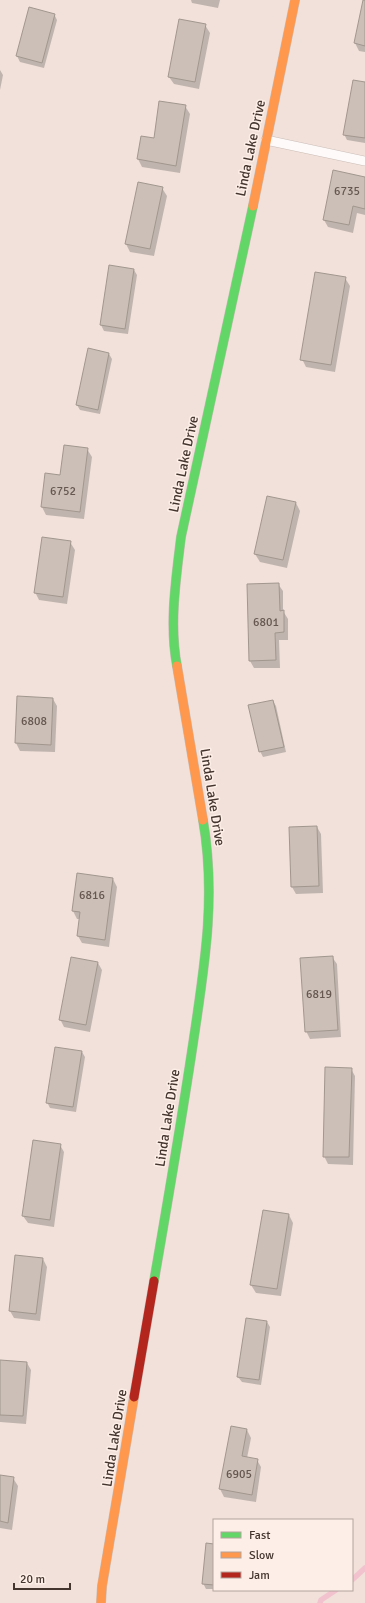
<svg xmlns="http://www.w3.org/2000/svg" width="365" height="1603" font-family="Signika,sans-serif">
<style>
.shadow{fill:#0003}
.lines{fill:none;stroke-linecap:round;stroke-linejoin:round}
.stream{stroke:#f2c3ce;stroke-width:5.5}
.building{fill:#cbbfb7;stroke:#a2978f}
.lane-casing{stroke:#cbbdb7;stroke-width:10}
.fast-casing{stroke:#cbbdb7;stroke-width:10}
.slow-casing{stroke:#cbbdb7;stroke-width:10}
.jam-casing{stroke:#cbbdb7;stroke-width:10}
.lane{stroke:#fdfaf9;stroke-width:9}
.fast{stroke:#63d668;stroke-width:9}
.slow{stroke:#ff974d;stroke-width:9}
.jam{stroke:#b3261e;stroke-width:9}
.labels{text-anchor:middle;stroke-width:3;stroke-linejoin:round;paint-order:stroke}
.number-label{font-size:12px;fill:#665851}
.street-label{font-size:14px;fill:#44352f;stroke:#fdeee7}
</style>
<rect width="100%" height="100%" fill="#f1e1da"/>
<path class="shadow" d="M191,0H220L218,8L192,3Z
M364,0H365V52L359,51L355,43Z
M29,8L54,14L57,20L44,68L20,62L17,56Z
M205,25L210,33L199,89L174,84L169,77Z
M0,70L3,75L0,90Z
M365,83V143L347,140L344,134Z
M185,106L190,114L180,173L142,167L138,159Z
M365,178V215L357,213L353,233L328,227L324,220Z
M162,188L167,196L154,256L130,252L126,244Z
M110,266L134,270L137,275L128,334L104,331L101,325Z
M345,278L350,286L335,372L306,367L302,359Z
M109,354L112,359L100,414L80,410L77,405Z
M87,449L92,457L84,519L46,515L42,507Z
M296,503L300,511L287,568L260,562L255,554Z
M70,542L75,550L67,604L39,600L35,592Z
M278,584L283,591V611L288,619V640H279L280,668H254L250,661Z
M18,697L53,699L57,706L55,752L20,751L16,743Z
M273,701L276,706L286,752L263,757L260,751Z
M317,827L321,834L323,893L296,894L292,887Z
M113,879L117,887L109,947L82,943L78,936L80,919H77L73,911Z
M332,957L337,964L341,1037L310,1039L306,1031Z
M98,963L102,970L90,1032L64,1027L60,1019Z
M82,1052L85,1057L76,1112L50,1108L47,1102Z
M351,1069L355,1076L353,1165L328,1164L324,1156Z
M60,1145L64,1152L54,1227L28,1223L23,1216Z
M289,1215L293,1223L281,1296L256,1293L251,1285Z
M43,1259L47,1267L40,1321L14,1318L10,1311Z
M267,1322L270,1327L261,1385L242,1382L238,1377Z
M0,1361L27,1363L31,1370L26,1424L0,1422Z
M247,1430L251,1438L247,1458L257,1460L261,1467L256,1502L224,1497L220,1489Z
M0,1476L13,1478L18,1486L12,1530L0,1528Z
M214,1545V1589H206L203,1583Z
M221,1590H236V1591Z"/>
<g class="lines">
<path class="stream" d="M352,1580L365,1568
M320,1603L321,1600L336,1590"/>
</g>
<path class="building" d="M363,0H365V46L354,43Z
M29,7L55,14L42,63L16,56Z
M179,19L206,24L195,82L168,77Z
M353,80L365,82V138L343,135Z
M159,101L186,105L176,166L137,159L141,136L154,138Z
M333,170L365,177V209L353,206L349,225L323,220Z
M138,182L163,187L150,249L125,244Z
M109,265L134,269L125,329L100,325Z
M315,272L346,277L331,365L300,360Z
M88,348L109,353L98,410L76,405Z
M64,445L88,448L80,512L41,507L45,473L60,475Z
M267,496L296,502L283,560L254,554Z
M42,537L71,541L63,597L34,593Z
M279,583L280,611L284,610V632L275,633L276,660L249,661L247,584Z
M17,696L53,698L51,745L15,743Z
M273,700L284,747L259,752L248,705Z
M317,826L319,886L291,887L289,827Z
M77,873L113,878L105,940L77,936L80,912L72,911Z
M333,956L338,1030L305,1032L300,958Z
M71,957L98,962L86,1025L59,1020Z
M55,1047L82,1051L73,1107L46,1103Z
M325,1067L352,1068L349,1157H323Z
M33,1140L61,1144L50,1220L22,1216Z
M263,1210L289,1214L277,1289L250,1285Z
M15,1255L43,1258L36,1314L9,1311Z
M246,1318L267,1321L259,1380L237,1377Z
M0,1360L27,1362L23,1416L0,1415Z
M231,1426L247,1429L242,1456L258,1459L252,1495L219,1489Z
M0,1475L14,1477L8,1523L0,1521Z
M206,1543L214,1544V1585L202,1584Z"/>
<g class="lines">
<g class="lane-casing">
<path id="lane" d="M266,140L365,161"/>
</g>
<g class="fast-casing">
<path id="fast" d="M177,666C169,624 176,579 181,537L253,206
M154,1281C168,1200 182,1118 194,1037C205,963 216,895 203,820"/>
</g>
<g class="slow-casing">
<path id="slow" d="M253,206L295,0
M177,666L203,820
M101,1603L102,1586L134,1397"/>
</g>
<g class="jam-casing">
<path id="jam" d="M134,1397L154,1281"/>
</g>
<use href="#lane" class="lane"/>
<use href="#fast" class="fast"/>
<use href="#slow" class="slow"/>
<use href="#jam" class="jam"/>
</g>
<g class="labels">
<g class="number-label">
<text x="347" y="195">6735</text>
<text x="63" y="495">6752</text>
<text x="266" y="626">6801</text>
<text x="34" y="725">6808</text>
<text x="92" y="899">6816</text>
<text x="319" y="998">6819</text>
<text x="239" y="1478">6905</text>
</g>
<g class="street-label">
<text transform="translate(250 148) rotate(-78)" y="5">Linda Lake Drive</text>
<text transform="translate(183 464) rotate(-78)" y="5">Linda Lake Drive</text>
<text transform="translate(213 797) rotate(81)" y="5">Linda Lake Drive</text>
<text transform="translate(167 1118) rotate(-81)" y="5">Linda Lake Drive</text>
<text transform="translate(114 1438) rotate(-81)" y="5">Linda Lake Drive</text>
</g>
</g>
<rect x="213" y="1519" width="140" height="72" fill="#fdeee7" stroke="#b3a49d"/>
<rect x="221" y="1532" width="20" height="6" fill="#63d668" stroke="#b3a49d"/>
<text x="249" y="1539" font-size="12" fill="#44352f">Fast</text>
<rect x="221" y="1552" width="20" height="6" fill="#ff974d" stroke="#b3a49d"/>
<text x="249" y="1559" font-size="12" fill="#44352f">Slow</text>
<rect x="221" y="1572" width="20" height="6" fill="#b3261e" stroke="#b3a49d"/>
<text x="249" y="1579" font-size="12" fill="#44352f">Jam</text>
<path d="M14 1583v6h56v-6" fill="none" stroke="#44352f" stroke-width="2"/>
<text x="20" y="1583" font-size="12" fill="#44352f" stroke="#fdeee7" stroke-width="3" paint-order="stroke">20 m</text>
</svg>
